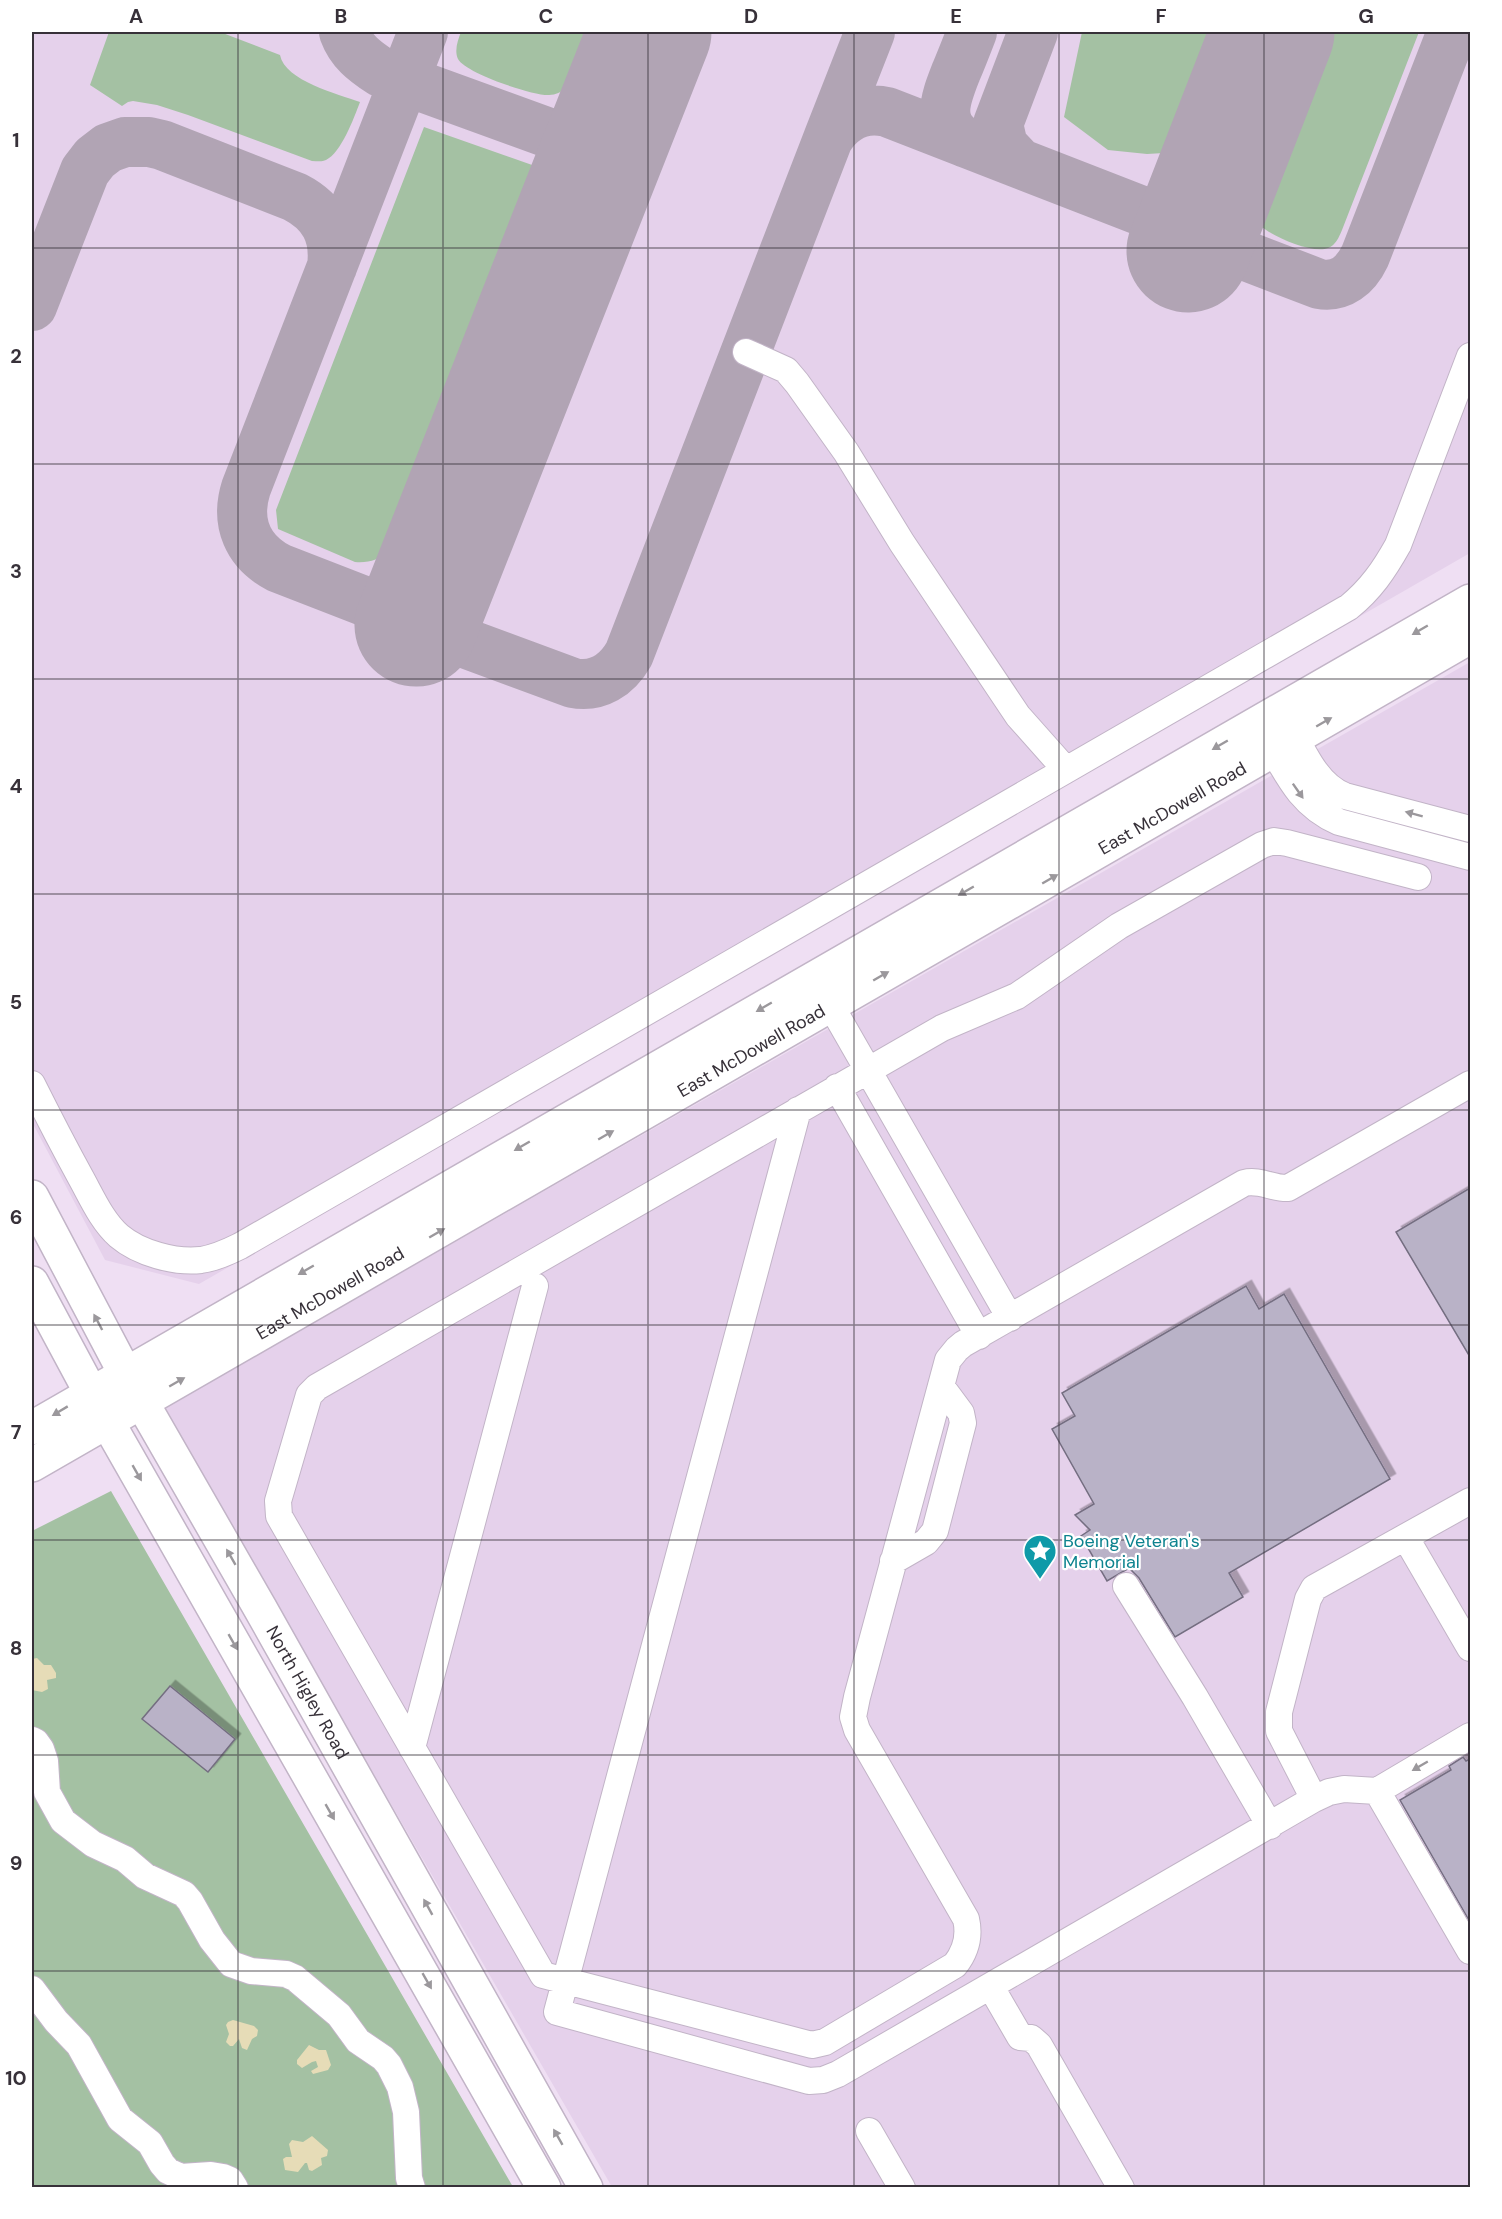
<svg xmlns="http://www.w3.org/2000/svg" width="1502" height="2219" font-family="'DM Sans',sans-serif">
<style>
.built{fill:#e5d1eb}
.green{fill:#a4c1a3}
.sand{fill:#e6dcb7}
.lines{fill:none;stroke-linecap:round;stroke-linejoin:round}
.taxiway{stroke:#b1a4b4;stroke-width:50}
.runway{stroke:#b1a4b4;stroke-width:123}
.building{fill:#b9b2c7;stroke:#746e81;stroke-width:1.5;filter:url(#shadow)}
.minor-casing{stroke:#c2b4c7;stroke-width:28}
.major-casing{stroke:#c2b4c7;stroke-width:36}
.minor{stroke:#fff;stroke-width:26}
.major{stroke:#fff;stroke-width:33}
.oneway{fill:#9b989c}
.grid{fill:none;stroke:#373139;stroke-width:1.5;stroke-opacity:0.55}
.labels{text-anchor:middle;stroke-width:4.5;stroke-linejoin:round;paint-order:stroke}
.street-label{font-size:18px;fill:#373139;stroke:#fff}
.culture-label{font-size:18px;fill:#0d838f;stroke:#fff;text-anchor:start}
.neatline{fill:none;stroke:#373139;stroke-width:2}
.grid-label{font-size:20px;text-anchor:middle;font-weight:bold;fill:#373139}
</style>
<defs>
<filter id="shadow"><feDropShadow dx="5.5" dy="-5.5" stdDeviation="0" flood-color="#0004"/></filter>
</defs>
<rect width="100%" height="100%" fill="#efdff3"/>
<path class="built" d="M32,32H1470V553L199,1284L105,1260L32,1122Z
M1470,662V2187H612L163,1409Z"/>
<path class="green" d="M109,32H220L280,55C285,81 338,94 360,102C354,118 341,153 326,160C322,162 317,161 312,161L188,115L157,105L133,101L128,102L122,106L90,85Z
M461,32H588L566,88C561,92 556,95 549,95C533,96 465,73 458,59C454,50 458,40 461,32Z
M1082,32H1226L1197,107L1189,120L1164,153L1147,154L1108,150L1064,117Z
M1320,32H1419L1342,230C1339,237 1336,245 1328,248C1313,254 1273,237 1261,226C1254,218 1253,209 1255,199Z
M424,127L535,166L389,550C379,560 369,563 355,562L278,529L276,510Z
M111,1491L513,2187H32V1531Z"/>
<path class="sand" d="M37,1658L44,1665H51L56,1673V1678L47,1680L48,1689L42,1692L32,1690V1659Z
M233,2020L254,2026L258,2030L257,2036L252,2039L247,2050L242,2048L239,2039L233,2046H230L226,2042L229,2034L226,2025L228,2022Z
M309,2045L319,2050H326L331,2065L328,2070L313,2074L311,2071L318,2067L316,2061L312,2062L302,2068L297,2064V2060Z
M312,2136L328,2150L327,2156L321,2158L322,2165L312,2171L309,2170L307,2163H305L298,2172L285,2170L283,2159L286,2157H292L289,2144L292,2140L303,2142Z"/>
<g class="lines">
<path class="taxiway" d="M344,32C351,51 364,61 381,72L604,153
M423,32L246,488C235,523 248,552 279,568L364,601L416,625L573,683C598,688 617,675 629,654L828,139C841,118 862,106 887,112L1196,232
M828,139L870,32
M966,143C935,124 945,100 956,72C962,58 967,45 972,32
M1019,163L1003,146L998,124L1033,32
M1194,236L1319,284C1341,288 1356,275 1365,256L1452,32
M32,306L85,171L95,158L108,148L125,142H149L162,145L295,197C324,212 336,235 332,267"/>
<path class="runway" d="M1188,251L1273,32
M416,625L650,32"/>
</g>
<path class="building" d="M1470,1188V1357L1396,1232Z
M1246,1286L1259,1309L1284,1294L1390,1479L1229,1573L1243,1597L1175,1637L1139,1578L1129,1568L1107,1581L1081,1536L1090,1530L1075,1515L1094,1504L1052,1429L1075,1416L1062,1393Z
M170,1686L235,1739L208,1772L142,1719Z
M1463,1757L1466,1761L1470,1759V1922L1400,1800L1451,1770L1449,1766Z"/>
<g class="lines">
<g class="minor-casing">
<path id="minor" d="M746,352L786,370L797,383L846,452L902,543L1018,716L1066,770
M1288,723C1302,749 1316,785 1345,796L1470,829
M1265,736C1286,772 1299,805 1339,822L1470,857
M1418,877L1287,843L1274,841L1262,845L1119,926L1017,996L942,1028L317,1387L309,1395L278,1501L279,1516L543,1975L812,2045L825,2042L955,1965C966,1951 970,1936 966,1919L857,1730L853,1717L857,1697L948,1360L957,1349L963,1344L1244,1183C1260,1179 1273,1189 1288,1188L1470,1084
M822,990L1010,1318
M32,1084C48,1116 64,1147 81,1178C92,1198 102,1221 119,1236C139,1253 175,1263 201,1260C215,1258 228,1252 240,1246L1349,607C1371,589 1384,570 1398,545L1470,356
M837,1087L979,1336
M798,1110L557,2012L809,2081L823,2080L838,2074L1314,1799L1329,1792L1344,1789L1377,1791L1470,1736
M1406,1538L1470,1648
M893,1561L926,1542L935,1531L963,1423L961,1413L941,1386
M1126,1586L1195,1697L1270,1826
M32,1740L36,1742L41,1749L45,1761L47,1792L63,1821L93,1844L125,1859L145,1876L184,1894L190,1901L212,1940L231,1964L251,1971L286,1974L295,1978L339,2015L358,2041L383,2058L389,2065L400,2087L406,2112L409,2178L412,2188
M412,1748L535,1286
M1377,1791L1470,1951
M1314,1799L1279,1731V1712L1308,1599L1314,1588L1470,1501
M991,1987L1020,2037L1031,2038L1039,2045L1121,2188
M32,1989L56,2021L79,2045L120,2119L150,2143L162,2164L168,2171L181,2177L211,2175L223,2177L230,2180L235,2188
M869,2131L902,2188"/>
</g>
<g class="major-casing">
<g id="major">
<path id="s1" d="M32,1197L125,1373L260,1608L586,2188"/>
<path d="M32,1283L91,1393L544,2188"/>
<path d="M32,1428L1470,601"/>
<path id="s2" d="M32,1465L1470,637"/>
</g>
</g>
<use href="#minor" class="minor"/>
<use href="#major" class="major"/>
</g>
<defs><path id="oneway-solid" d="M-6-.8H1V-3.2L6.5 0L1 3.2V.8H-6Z" transform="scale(1.5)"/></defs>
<g class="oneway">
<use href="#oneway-solid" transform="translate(1420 630) rotate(150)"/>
<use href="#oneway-solid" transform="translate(1324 722) rotate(-30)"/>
<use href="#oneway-solid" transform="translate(1220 745) rotate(150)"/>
<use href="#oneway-solid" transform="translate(1298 791) rotate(55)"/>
<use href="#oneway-solid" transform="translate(1414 814) rotate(-165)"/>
<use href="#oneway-solid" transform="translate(1050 879) rotate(-30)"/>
<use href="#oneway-solid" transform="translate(966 891) rotate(150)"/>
<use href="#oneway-solid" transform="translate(881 976) rotate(-30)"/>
<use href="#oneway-solid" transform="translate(764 1007) rotate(150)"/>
<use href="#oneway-solid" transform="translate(606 1135) rotate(-30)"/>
<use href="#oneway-solid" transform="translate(522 1146) rotate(150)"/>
<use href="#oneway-solid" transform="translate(437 1233) rotate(-30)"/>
<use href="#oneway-solid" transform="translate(306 1270) rotate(150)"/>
<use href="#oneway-solid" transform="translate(98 1322) rotate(-118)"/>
<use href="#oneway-solid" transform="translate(177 1382) rotate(-30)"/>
<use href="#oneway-solid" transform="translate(60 1411) rotate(149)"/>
<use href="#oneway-solid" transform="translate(137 1473) rotate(60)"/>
<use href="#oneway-solid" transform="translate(231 1557) rotate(-120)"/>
<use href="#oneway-solid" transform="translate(233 1642) rotate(60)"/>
<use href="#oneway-solid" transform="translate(1420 1766) rotate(150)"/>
<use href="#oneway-solid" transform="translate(330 1812) rotate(60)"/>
<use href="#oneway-solid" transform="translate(428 1907) rotate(-119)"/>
<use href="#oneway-solid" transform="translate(427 1981) rotate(60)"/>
<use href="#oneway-solid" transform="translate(558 2137) rotate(-120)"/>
</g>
<path class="grid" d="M238,32V2188M443,32V2188M648,32V2188M854,32V2188M1059,32V2188M1264,32V2188M32,248H1470M32,464H1470M32,679H1470M32,894H1470M32,1110H1470M32,1325H1470M32,1540H1470M32,1755H1470M32,1971H1470"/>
<defs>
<g id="sight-pin" transform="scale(1.725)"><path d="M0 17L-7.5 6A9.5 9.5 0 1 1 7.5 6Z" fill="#0f9aa8" stroke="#fff"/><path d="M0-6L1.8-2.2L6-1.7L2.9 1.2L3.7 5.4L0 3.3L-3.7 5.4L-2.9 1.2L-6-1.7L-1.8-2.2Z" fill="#fff"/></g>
</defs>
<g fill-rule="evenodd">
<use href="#sight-pin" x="1040" y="1551"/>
</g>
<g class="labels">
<g class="street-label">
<text dy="6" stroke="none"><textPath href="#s2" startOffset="1316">East McDowell Road</textPath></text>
<text dy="6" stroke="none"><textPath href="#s2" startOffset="830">East McDowell Road</textPath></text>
<text dy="6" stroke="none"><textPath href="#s2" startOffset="344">East McDowell Road</textPath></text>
<text dy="6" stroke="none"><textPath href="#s1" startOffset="567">North Higley Road</textPath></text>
</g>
<g class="culture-label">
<text x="1063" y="1547">Boeing Veteran's<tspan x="1063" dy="21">Memorial</tspan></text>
</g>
</g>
<rect width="1502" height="2219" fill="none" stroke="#ffffff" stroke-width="66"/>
<rect x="33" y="33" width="1436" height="2153" class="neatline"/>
<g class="grid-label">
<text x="136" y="23">A</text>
<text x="341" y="23">B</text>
<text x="546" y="23">C</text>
<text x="751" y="23">D</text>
<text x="956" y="23">E</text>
<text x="1161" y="23">F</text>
<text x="1366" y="23">G</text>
<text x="16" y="147">1</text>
<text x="16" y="363">2</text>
<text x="16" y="578">3</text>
<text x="16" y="793">4</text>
<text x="16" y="1009">5</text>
<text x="16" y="1224">6</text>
<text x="16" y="1439">7</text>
<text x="16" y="1655">8</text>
<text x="16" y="1870">9</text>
<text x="16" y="2085">10</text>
</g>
</svg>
